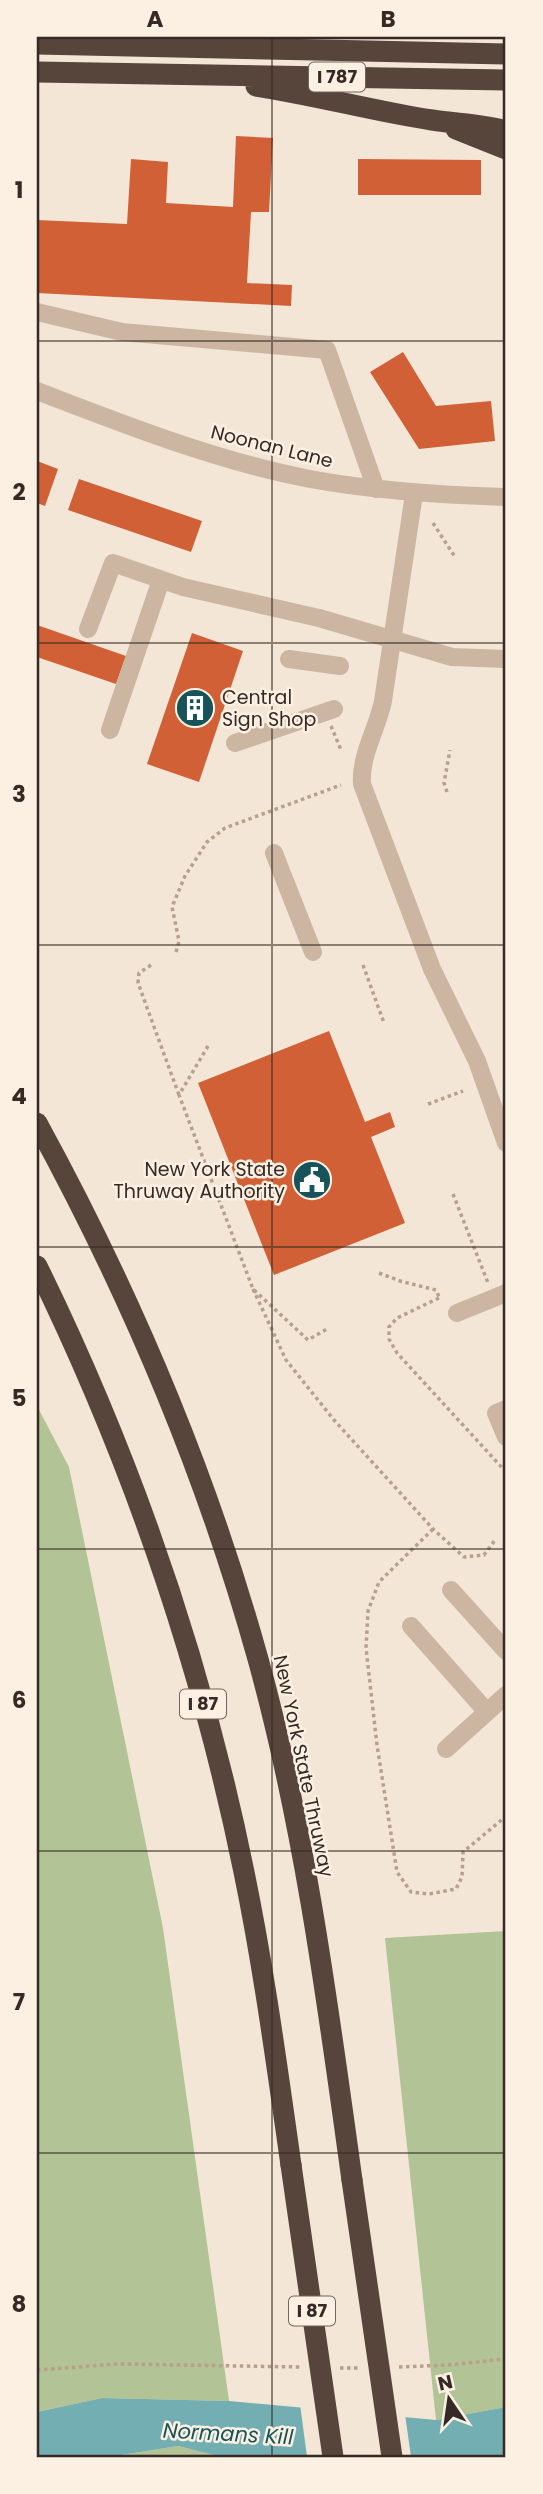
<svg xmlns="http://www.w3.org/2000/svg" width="543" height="2494" font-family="Poppins,sans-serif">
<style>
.green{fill:#b2c395}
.water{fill:#72aeb2}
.pier{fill:#f3e6d6}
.building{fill:#d16036}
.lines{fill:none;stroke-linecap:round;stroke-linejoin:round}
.path{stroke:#b8a08b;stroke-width:3.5;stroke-dasharray:3.5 3.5;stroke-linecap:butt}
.minor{stroke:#ccb6a1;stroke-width:18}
.highway{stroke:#57443b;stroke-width:21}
.highway-bridge{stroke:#57443b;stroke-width:21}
.grid{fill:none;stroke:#352a25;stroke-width:2;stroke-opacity:0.55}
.labels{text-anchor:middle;stroke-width:5;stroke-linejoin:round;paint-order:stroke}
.shield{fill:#fbf0e2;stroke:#70655e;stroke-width:2}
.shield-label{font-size:18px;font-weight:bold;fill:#352a25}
.street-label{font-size:19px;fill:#352a25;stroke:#fbf0e2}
.poi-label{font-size:19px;fill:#352a25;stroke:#fbf0e2;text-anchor:start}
.water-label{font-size:21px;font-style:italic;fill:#17545a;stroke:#fbf0e2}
.neatline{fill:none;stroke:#352a25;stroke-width:2.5}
.grid-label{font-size:23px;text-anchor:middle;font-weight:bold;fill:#352a25}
</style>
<rect width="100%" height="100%" fill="#f3e6d6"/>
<path class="green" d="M37,1406L69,1467L163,1928L229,2401L102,2398L37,2412Z
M506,1931V2407L436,2420L385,1938Z
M178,2446L222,2457H109Z"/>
<path class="water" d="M102,2398L229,2401L436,2420L506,2407V2457H222L178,2446L109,2457H37V2412Z"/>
<path class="pier" d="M300,2404L405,2414L411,2457H307Z"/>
<path class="building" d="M236,136L273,138L269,212H251L247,283L292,285L291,306L37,293V220L127,224L131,159L168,162L166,203L233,207Z
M358,159L481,160V195H358Z
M403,352L436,406L491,401L495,441L419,449L370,372Z
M37,461L58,469L45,506L37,503Z
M79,479L202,521L191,552L68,510Z
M37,625L126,656L116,684L37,657Z
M192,633L243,651L199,782L147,764Z
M329,1031L365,1122L390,1112L395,1127L371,1137L405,1223L274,1275L198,1083Z"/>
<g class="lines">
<path class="path" d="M433,523L455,557
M331,726L341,750
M447,792L444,783L450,750
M176,952L179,941L172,907L185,876L207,842L225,828L341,785
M151,965L139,973L138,983L179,1095
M363,965L384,1023
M208,1046L179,1095L253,1289L308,1340L327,1329
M428,1104L463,1091
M453,1194L488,1283
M379,1273L400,1281L436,1290L439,1297
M253,1289L286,1360L334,1420L433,1529L464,1557L484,1555L495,1540
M439,1298L397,1318L389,1327V1339L397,1353L506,1472
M433,1529L379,1582L368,1611L366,1648L377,1745L397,1872L411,1892L429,1894L456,1889L462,1877L463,1852L504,1818
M399,2367L448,2365L506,2359
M340,2368H360
M37,2370L118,2364L300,2367"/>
<path class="minor" d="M37,312L122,332L327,350L376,489
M37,391C126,425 216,461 310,479C375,491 440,495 506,497
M414,494L383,701C377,730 360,755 362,784L432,969L477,1061L506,1143
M88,629L113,563L183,587L319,618L452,657L506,659
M289,659L340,666
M110,730L161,580
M235,743L334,709
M274,853L313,952
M457,1313L506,1293
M506,1409L496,1413L506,1437
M451,1590L506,1651
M411,1626L487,1712
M446,1749L506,1695"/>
<path class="highway" d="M37,44L506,54
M37,72L506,80
M256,86C315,95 373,111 432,120C457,124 482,124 506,131
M456,129L506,149
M37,1123C130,1293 206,1472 258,1659C305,1829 328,2006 352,2180
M37,1266C131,1458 201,1661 244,1872C264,1969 277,2067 291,2165"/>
<path class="highway-bridge" d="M291,2165L333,2457
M352,2180L392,2457"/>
</g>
<path class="grid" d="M272,37V2457M37,341H506M37,643H506M37,945H506M37,1247H506M37,1549H506M37,1851H506M37,2153H506"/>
<defs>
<g id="building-disc" transform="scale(2.0125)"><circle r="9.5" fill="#17545a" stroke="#fbf0e2"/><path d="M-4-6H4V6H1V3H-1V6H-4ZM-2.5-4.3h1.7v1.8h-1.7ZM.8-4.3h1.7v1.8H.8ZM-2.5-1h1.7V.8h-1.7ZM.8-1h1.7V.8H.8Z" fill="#fff"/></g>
<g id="civic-disc" transform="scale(2.0125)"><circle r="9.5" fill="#17545a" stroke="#fbf0e2"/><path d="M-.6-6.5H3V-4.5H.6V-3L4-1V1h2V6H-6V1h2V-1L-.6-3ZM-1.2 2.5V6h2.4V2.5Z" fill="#fff"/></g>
</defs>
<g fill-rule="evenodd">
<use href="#building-disc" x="195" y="708"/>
<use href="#civic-disc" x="312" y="1180"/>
</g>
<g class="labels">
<g class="shield">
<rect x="309" y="62.5" width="56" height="29" rx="5"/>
<rect x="180" y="1689.5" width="46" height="29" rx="5"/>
<rect x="289" y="2296.5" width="46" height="29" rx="5"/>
</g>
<g class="shield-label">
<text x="337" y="83">I 787</text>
<text x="203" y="1710">I 87</text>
<text x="312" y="2317">I 87</text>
</g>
<g class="street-label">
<text transform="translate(272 446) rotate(14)" y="7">Noonan Lane</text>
<text transform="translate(304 1766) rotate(78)" y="7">New York State Thruway</text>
</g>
<g class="poi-label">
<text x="222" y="704">Central<tspan x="222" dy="22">Sign Shop</tspan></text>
<text x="285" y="1176" text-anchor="end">New York State<tspan x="285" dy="22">Thruway Authority</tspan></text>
</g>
<g class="water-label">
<text transform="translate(228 2434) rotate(3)" y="7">Normans Kill</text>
</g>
</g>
<rect width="543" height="2494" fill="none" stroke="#fbf0e2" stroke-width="77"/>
<g transform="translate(449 2399) rotate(347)" stroke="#fbf0e2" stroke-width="5" paint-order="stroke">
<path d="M0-5L12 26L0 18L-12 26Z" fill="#352a25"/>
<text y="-10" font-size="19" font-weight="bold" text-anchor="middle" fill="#352a25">N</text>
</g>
<rect x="38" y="38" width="466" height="2418" class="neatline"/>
<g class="grid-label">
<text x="155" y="27">A</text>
<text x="388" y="27">B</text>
<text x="19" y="198">1</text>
<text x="19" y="500">2</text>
<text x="19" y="802">3</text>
<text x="19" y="1104">4</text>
<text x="19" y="1406">5</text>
<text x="19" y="1708">6</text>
<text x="19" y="2010">7</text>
<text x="19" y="2312">8</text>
</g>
</svg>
